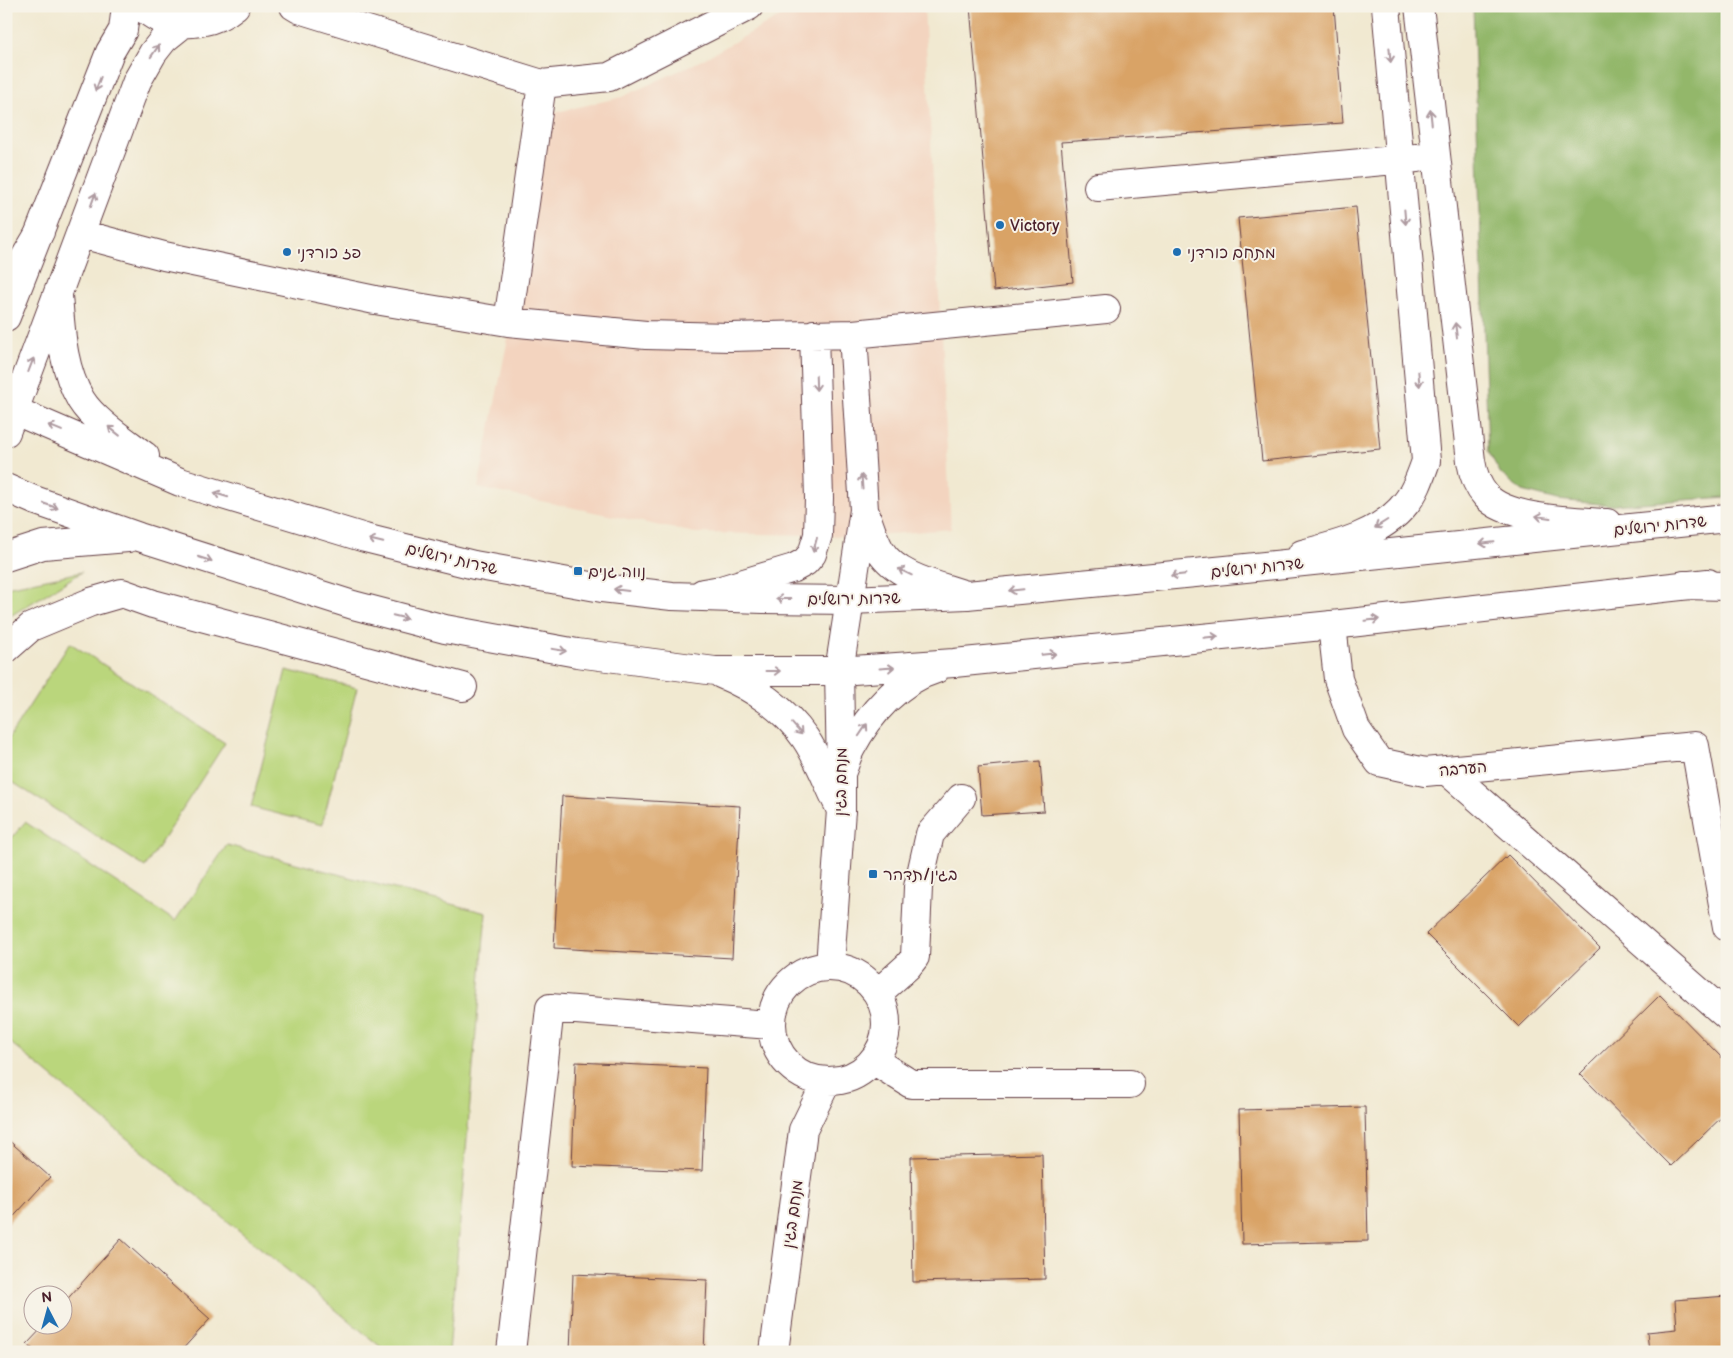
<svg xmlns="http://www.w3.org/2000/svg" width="1733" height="1358" font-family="'Balsamiq Sans','Playpen Sans Hebrew',sans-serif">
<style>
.built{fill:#f3d4bf}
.green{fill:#bad67b;stroke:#827a53}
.forest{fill:#93b76b;stroke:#6e6b4b}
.building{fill:#d9a366}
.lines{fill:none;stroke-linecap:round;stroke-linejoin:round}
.minor-casing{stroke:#633d44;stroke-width:30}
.major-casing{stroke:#633d44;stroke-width:30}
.highway-casing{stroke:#633d44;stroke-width:30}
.minor{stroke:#fff;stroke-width:28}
.major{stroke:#fff;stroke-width:28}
.highway{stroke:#fff;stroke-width:28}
.oneway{stroke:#ae9aa0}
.poi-dot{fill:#1f6fb2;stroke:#f7f3e8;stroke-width:2}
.labels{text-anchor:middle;stroke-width:4;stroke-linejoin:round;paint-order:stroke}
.poi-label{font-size:16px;fill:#4a1f2b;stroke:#f7f3e8;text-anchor:start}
.street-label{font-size:16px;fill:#4a1f2b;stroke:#f7f3e8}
</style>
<rect width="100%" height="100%" fill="#f7f3e8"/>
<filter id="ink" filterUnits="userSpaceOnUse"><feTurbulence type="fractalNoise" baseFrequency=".02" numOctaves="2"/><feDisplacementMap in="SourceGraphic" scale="10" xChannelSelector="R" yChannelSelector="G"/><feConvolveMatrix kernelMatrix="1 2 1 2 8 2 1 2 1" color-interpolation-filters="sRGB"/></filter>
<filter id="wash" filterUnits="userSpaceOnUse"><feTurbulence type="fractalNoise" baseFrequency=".0096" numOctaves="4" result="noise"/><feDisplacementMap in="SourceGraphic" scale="20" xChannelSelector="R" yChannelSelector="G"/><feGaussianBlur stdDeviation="1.12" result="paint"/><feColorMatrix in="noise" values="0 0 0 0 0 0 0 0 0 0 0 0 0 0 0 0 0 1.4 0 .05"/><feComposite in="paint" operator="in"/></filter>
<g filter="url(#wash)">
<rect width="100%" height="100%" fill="#f1e9d1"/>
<path class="built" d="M799,6H924L951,529L853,537L818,535L695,533L478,488L553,113L622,97L698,62Z"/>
<path class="green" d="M82,572L7,618H6V587Z
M70,643L225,743L145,867L6,778V742Z
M286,670L357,688L322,825L251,807Z
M25,822L175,921L227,845L486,913L449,1352H387L6,1039V845Z"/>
<path class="forest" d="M1473,6H1727V497L1611,505L1557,500L1523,491L1501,474L1488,451Z"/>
<g id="blocks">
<path class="building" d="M970,6H1334L1343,123L1061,142L1073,282L994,291Z
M1356,207L1380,449L1262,461L1238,218Z
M1040,761L1044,811L982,815L978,767Z
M562,796L740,806L732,958L554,948Z
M1508,855L1600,948L1519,1027L1426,934Z
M1660,995L1727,1063V1112L1671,1166L1580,1074Z
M576,1062L706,1068L702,1171L572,1166Z
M1365,1107L1368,1241L1242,1244L1239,1110Z
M6,1138L50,1177L6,1225Z
M1042,1154L1045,1279L913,1282L911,1157Z
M121,1239L210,1319L180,1352H36L27,1344L44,1326H62V1305Z
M573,1274L707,1280L704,1352H570Z
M1727,1296V1352H1649L1647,1332L1677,1329L1675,1300Z"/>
</g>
</g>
<g filter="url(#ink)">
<use href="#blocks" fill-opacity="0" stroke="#633d44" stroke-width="1"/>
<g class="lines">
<g class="minor-casing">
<path id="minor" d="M140,6C146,10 153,16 160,19C185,28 215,23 235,6
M294,6L299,9L542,84L609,77L749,6
M1419,6L1471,461C1473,474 1477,486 1486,496C1507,520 1576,521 1607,523
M542,84L508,322L646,335L730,337L853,334L1106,309
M1098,187L1417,158
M81,234L164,256L375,300L508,322
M6,317L110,52L123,30L126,6
M6,432L137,81L153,53L164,39L184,23
M864,510C869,523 873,538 880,550C897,578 937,585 966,595
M1302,554C1338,545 1382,534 1406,503C1416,491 1421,475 1426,461L1386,6
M703,593L721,590L794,568L805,562L812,554L818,535L819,498L814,334
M1332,625L1338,679L1356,729L1379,762L1425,772L1695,746L1727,927
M6,649L31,627L91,602L122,593L153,604L463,687
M1446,770L1727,1016
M830,966L841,810V773L839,671L864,510L853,334
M772 1024a57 57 0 1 1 114 0a57 57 0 1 1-114 0Z
M878,993L908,966L915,957L918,887L930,834L961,798
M873,1060L911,1084H1130
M511,1352L550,1008L771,1025
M774,1352L803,1130L827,1081"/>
</g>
<g class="major-casing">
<path id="major" d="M6,281L17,271L40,232
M58,295C61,331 62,368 81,400C94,421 125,441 145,456
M6,407L180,482L365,538L474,565L602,588L672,596L763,599L850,600L967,595L1226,570L1727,518
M6,488L34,500L139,537L353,605L445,629L577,653L715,671H839L954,663L1332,625L1708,583
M6,557L43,545L128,538
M721,674C753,687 785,709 805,738C820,760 829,787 841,810
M841,773C845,765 847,755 851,748C869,714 899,680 936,669"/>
</g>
<g class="highway-casing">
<path id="highway" d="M1684,585L1727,586"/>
</g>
<use href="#minor" class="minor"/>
<use href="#major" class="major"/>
<use href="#highway" class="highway"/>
</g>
<defs><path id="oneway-shaft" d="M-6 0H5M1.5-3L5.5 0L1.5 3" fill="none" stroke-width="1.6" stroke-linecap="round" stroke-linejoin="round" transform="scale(1.25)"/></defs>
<g class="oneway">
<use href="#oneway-shaft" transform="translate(155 51) rotate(-55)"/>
<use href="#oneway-shaft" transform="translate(1390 55) rotate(85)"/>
<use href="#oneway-shaft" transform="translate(98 84) rotate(111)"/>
<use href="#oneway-shaft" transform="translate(1431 117) rotate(-96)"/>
<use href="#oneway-shaft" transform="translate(93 200) rotate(-70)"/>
<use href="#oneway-shaft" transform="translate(1405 217) rotate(85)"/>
<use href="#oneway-shaft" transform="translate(1456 330) rotate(-97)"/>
<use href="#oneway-shaft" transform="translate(31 365) rotate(-69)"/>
<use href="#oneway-shaft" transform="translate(1419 379) rotate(85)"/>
<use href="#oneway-shaft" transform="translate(816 383) rotate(88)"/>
<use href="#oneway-shaft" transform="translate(55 428) rotate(-157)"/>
<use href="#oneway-shaft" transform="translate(114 431) rotate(-142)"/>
<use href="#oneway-shaft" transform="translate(862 482) rotate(-94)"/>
<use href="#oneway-shaft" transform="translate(221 495) rotate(-163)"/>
<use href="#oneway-shaft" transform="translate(51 506) rotate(19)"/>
<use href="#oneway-shaft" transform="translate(1543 517) rotate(-172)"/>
<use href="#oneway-shaft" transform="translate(1381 524) rotate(148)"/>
<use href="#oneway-shaft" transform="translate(376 541) rotate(-167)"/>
<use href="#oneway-shaft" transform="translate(1487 543) rotate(174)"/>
<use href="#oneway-shaft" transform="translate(815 545) rotate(105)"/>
<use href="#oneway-shaft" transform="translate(205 559) rotate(18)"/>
<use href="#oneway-shaft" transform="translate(905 572) rotate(-154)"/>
<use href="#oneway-shaft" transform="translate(1178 575) rotate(174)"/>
<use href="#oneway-shaft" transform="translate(621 590) rotate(-173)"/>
<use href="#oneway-shaft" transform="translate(1016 590) rotate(174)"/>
<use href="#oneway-shaft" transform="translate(783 599) rotate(-180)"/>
<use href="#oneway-shaft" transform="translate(400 617) rotate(14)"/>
<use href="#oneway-shaft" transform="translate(1372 620) rotate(-6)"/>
<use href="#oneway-shaft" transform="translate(1211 637) rotate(-6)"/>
<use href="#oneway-shaft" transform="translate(559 650) rotate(10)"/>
<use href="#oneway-shaft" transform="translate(1049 654) rotate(-6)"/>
<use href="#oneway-shaft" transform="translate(887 668) rotate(-4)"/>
<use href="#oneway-shaft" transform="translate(773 671)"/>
<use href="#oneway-shaft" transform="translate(797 729) rotate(49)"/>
<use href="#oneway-shaft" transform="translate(863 730) rotate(-56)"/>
</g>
</g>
<g class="poi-dot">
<circle cx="1000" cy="225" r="5"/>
<circle cx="287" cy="252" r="5"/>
<circle cx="1177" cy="252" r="5"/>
<rect x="573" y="566" width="10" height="10" rx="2.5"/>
<rect x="868" y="869" width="10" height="10" rx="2.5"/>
</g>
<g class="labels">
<g class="poi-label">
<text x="1010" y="231">Victory</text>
<text x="297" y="258">פז כורדני</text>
<text x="1187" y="258">מתחם כורדני</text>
<text x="588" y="577">נווה גנים</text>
<text x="883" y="880">בגין/תדהר</text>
</g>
<g class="street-label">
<text transform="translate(1660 525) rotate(-6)" y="6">שדרות ירושלים</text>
<text transform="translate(452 558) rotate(13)" y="6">שדרות ירושלים</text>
<text transform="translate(1257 567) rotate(-6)" y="6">שדרות ירושלים</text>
<text transform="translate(854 598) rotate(-1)" y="6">שדרות ירושלים</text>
<text transform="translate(1463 768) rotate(-5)" y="6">הערבה</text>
<text transform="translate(840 782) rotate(-89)" y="6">מנחם בגין</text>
<text transform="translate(792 1214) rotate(-82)" y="6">מנחם בגין</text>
</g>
</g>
<rect width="1733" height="1358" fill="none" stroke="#f7f3e8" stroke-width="25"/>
<g transform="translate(48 1310) rotate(354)"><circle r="24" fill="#f7f3e8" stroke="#b29e9c"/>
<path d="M0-4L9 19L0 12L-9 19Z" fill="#1f6fb2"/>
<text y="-8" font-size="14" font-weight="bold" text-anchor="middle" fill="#4a1f2b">N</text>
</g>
</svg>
